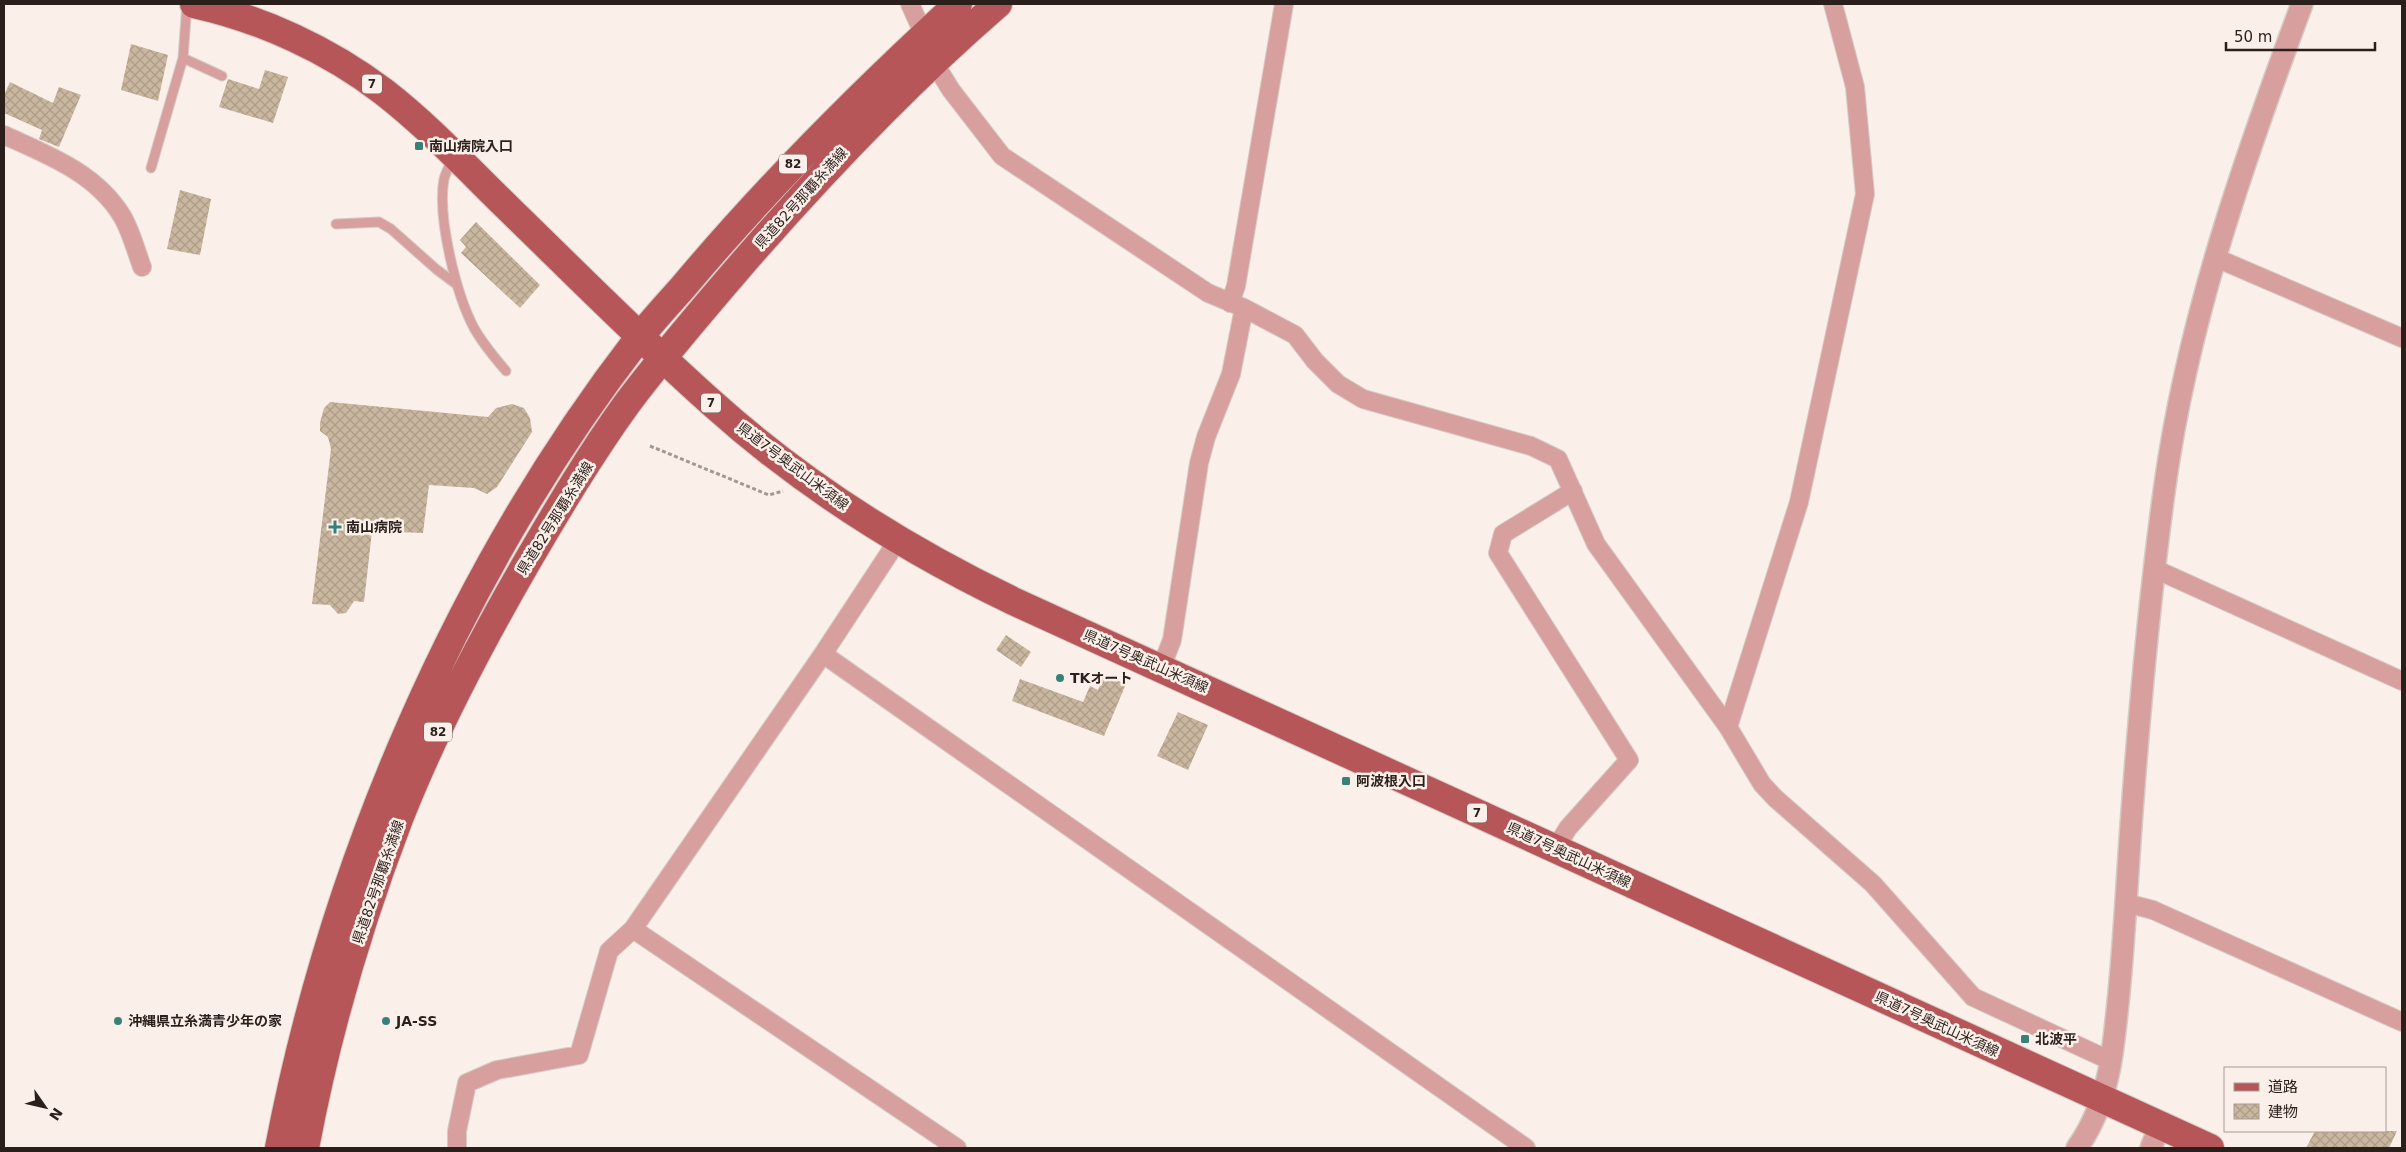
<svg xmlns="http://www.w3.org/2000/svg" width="2406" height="1152" font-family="'DejaVu Sans','Noto Sans JP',sans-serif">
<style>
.building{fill:url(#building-cross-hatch)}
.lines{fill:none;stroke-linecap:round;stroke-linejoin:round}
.service-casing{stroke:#d5cac4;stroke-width:11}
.minor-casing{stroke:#d5cac4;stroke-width:20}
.tertiary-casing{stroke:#d5cac4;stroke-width:24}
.primary-casing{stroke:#d5cac4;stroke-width:30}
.path{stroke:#a29791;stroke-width:3;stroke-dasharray:4 2.5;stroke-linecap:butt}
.service{stroke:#d79f9e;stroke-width:9}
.minor{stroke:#d79f9e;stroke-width:18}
.tertiary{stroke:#d79f9e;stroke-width:21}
.primary{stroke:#b75659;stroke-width:28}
.poi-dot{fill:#398079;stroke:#fbefe9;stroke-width:2}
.labels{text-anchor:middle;stroke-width:5;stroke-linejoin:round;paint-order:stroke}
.shield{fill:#fbefe9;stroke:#695d58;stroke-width:1}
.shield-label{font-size:12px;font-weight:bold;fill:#2a1f1a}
.poi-label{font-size:14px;font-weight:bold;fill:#2a1f1a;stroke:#fbefe9;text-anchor:start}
.street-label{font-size:14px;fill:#2a1f1a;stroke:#fbefe9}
</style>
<defs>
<pattern id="building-cross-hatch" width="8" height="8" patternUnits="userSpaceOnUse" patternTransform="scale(1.25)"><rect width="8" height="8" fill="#c9b79f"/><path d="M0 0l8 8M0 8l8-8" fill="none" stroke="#ad9d88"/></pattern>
</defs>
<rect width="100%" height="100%" fill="#fbefe9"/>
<path class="building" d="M131,44L168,55L158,101L121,90Z
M265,70L288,77L273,123L219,107L228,79L259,89Z
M10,82L53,103L59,87L81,95L59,147L39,139L42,130L4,113V95Z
M180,190L211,199L200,255L167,249Z
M476,222L540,285L520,308L461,253L466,247L460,240Z
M330,402L488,417L496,408L512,404L524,408L530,418L532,432L497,487L487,494L474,488L429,485L423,533L372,531L364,602L354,601L346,613L338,614L330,605L312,604L331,449L328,437L320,431V423L324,408Z
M1006,635L1031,652L1021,667L996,650Z
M1104,675L1126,684L1104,736L1012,701L1020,679L1083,702L1090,686L1098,690Z
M1178,712L1208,725L1188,770L1157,756Z
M2315,1131H2397L2389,1148H2306Z"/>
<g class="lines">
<g class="service-casing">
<path id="service" d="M183,58L222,76
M453,158C450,164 446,172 444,179C437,217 456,294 474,328C483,344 494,357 506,371
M151,168L183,58L187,4
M336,224L379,222L391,229L436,269L456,284"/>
</g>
<g class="minor-casing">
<path id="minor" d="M910,4L924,35
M933,61L951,90L1002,156L1208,293L1244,308L1295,335L1315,361L1338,384L1363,399L1531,446L1558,459L1596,544L1728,727L1762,784L1775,798L1873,884L1973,997L2111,1061
M4,135C48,155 96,173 122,216C131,231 136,251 142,267
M2214,257L2402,338
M1230,303L1236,286L1284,4
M2155,569L2402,681
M823,654L1526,1148
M1161,668L1172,640L1199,463L1206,437L1231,374L1244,308
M1728,727L1799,502L1865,194L1855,87L1833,4
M1555,849L1568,828L1629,760L1498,553L1503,534L1573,491
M2126,903L2153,910L2402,1022
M633,929L957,1148
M457,1148V1131L467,1083L497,1070L579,1055L609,951L633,929L823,654L898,540"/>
</g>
<g class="tertiary-casing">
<path id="tertiary" d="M2077,1148C2097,1120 2107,1088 2112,1054C2123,974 2126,892 2132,812C2140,703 2150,593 2165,485C2188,319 2244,160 2302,4
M2151,1148L2160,1125"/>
</g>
<g class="primary-casing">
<path id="primary" d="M194,4C262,19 329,50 384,92C429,127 468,169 508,208C576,274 642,341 713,404C802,484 905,549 1013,601L2210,1148
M279,1148C334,861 459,571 638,339C652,321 668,304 683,287C767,187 861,93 958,4
M305,1148C326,1036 358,926 399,819C434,730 479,645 527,562C558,509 590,455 626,405C664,354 706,306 748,257C826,168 908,82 998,4"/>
</g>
<path class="path" d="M650,446L769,495L783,491"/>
<use href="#service" class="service"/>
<use href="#minor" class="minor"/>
<use href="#tertiary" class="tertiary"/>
<use href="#primary" class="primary"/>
</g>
<g class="poi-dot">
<rect x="414" y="141" width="10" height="10" rx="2.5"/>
<path d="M332.5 519.5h5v5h5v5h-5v5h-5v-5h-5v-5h5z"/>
<circle cx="1060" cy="678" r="5"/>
<rect x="1341" y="776" width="10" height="10" rx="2.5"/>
<circle cx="118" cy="1021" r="5"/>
<circle cx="386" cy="1021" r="5"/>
<rect x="2020" y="1034" width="10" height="10" rx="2.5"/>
</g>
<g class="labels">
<g class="shield">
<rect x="362" y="74.5" width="20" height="19" rx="4"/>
<rect x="779" y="154.5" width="28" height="19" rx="4"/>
<rect x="701" y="393.5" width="20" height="19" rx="4"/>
<rect x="424" y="722.5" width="28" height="19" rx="4"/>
<rect x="1467" y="803.5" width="20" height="19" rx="4"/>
</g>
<g class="shield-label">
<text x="372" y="88">7</text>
<text x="793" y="168">82</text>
<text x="711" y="407">7</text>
<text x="438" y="736">82</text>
<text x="1477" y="817">7</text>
</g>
<g class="poi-label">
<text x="429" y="151">南山病院入口</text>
<text x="346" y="532">南山病院</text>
<text x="1070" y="683">TKオート</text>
<text x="1356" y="786">阿波根入口</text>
<text x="128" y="1026">沖縄県立糸満青少年の家</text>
<text x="396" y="1026">JA-SS</text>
<text x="2035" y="1044">北波平</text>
</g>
<g class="street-label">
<text transform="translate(801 198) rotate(-48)" y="5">県道82号那覇糸満線</text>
<text transform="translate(793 466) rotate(37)" y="5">県道7号奥武山米須線</text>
<text transform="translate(555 518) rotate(-58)" y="5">県道82号那覇糸満線</text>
<text transform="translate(1146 661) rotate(24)" y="5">県道7号奥武山米須線</text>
<text transform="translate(1569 855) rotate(25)" y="5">県道7号奥武山米須線</text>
<text transform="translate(378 882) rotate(-71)" y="5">県道82号那覇糸満線</text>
<text transform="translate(1937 1024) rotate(25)" y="5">県道7号奥武山米須線</text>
</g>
</g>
<rect width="2406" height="1152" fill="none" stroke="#2a1f1a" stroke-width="10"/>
<rect x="2224" y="1067" width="162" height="65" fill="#fbefe9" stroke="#a79c96"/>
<rect x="2234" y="1083" width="25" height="8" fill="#b75659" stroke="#a79c96"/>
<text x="2268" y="1092" font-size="15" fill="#2a1f1a">道路</text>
<rect x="2234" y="1104" width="25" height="15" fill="url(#building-cross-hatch)" stroke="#a79c96"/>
<text x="2268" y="1117" font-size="15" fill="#2a1f1a">建物</text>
<g transform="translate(45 1107) rotate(124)" stroke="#fbefe9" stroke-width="4" paint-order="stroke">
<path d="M0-4L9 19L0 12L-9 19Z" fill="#2a1f1a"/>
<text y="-8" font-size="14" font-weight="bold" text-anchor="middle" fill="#2a1f1a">N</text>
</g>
<path d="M2226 42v8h149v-8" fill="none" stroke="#2a1f1a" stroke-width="2.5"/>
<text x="2234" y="42" font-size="15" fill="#2a1f1a" stroke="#fbefe9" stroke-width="4" paint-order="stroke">50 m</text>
</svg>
